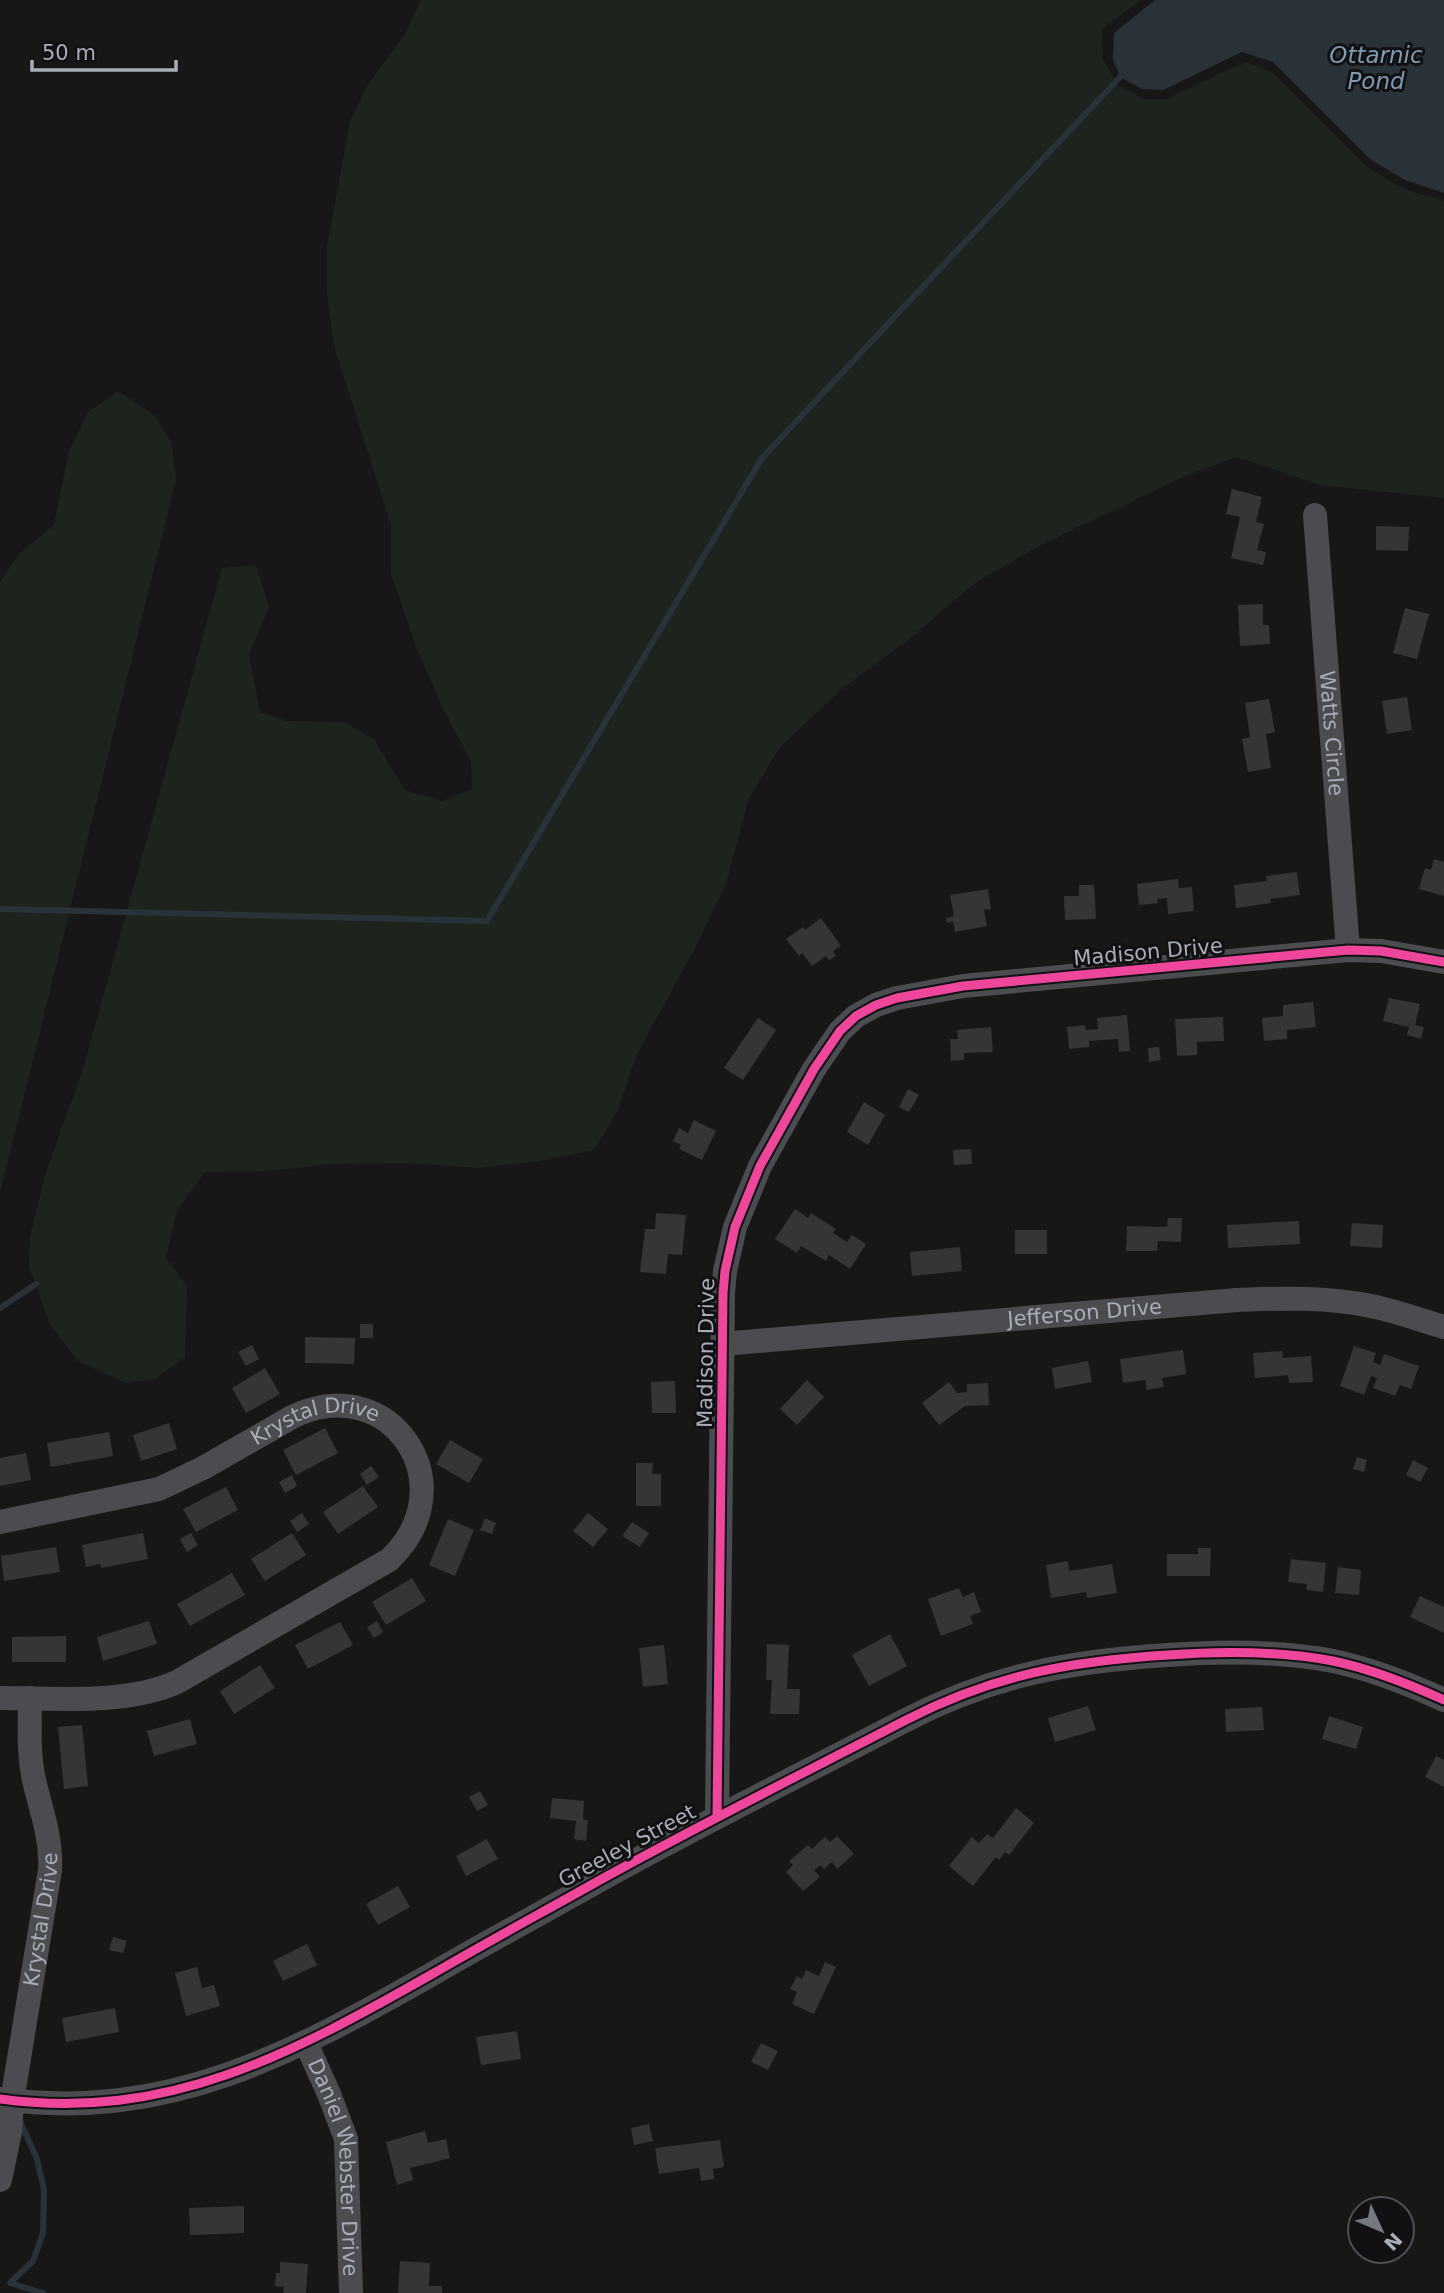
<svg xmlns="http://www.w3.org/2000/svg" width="1444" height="2293" font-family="'DejaVu Sans',sans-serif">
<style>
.green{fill:#1d241e}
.water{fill:#2a3239}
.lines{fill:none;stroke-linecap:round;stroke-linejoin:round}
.stream{stroke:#2a3239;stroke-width:6}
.building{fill:#353536}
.minor{stroke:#4b4c50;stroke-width:24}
.cycleway-casing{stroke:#111113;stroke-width:13}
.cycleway{stroke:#ed469a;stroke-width:9}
.labels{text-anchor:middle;stroke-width:6;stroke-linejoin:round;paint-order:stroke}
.street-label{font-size:21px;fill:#a8adb8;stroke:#111113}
.water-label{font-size:23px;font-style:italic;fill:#7f9bb3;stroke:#111113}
</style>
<rect width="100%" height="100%" fill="#171717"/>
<path class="green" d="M421,0H1141L1102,29L1103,59L1117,85L1144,99H1167L1229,69L1248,62L1272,72L1367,167L1406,190L1444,201V498L1320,485L1237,457L1185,476L1037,547L972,585L908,640L844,687L780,747L749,798L726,884L694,950L637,1054L618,1110L594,1150L540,1161L479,1168L405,1163L332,1164L268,1171L205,1172L177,1210L166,1258L187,1286L185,1357L155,1379L126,1383L78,1361L50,1324L29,1267L30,1236L47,1169L83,1069L222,568L256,565L269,607L249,655L260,712L287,721L343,722L374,739L405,790L442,801L472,789L471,762L441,704L417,649L391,574V524L335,350L327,294V247L350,121L367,86L405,34Z
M118,391L155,416L172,444L176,480L0,1193V582L18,555L54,525L69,451L88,412Z"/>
<path class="water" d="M1155,0H1444V193L1405,180L1370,159L1273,62L1242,52L1163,90L1142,89L1120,77L1113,59L1114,33Z"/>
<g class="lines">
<path class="stream" d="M0,909L487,921L762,458L1120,77
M0,1308L36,1284
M19,2119L37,2159L44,2190L43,2233L33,2261L10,2283L43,2293"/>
</g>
<path class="building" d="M1232,489L1262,497L1256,522L1264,524L1257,550L1266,552L1263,565L1231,558L1240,517L1226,514Z
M1376,526L1409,527L1408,551L1376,550Z
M1263,604V625H1269L1270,644L1240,646L1238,605Z
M1405,608L1429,614L1417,659L1393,653Z
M1407,697L1412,730L1387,734L1382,701Z
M1269,699L1275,732L1266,734L1271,768L1248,772L1242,739L1250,737L1245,703Z
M1434,859L1444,862V896L1419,889L1425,868L1431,870Z
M1297,872L1300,895L1270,899L1271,903L1236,908L1234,885L1267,881L1266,876Z
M1178,879L1179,888L1192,887L1194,911L1168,914L1167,898L1157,899L1158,903L1139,905L1137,884Z
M1079,885H1094L1096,919L1065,920L1064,896H1079Z
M988,889L991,909L984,910L987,926L955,932L953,921L947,923L946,918L954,916L950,895Z
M821,918L841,946L833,951L836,956L829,960L826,956L812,966L802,953L799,956L786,939L803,927L805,930Z
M1389,998L1420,1004L1415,1025L1424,1027L1421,1039L1407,1035L1409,1027L1383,1021Z
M1313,1002L1316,1027L1287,1030V1039L1264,1041L1262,1018L1283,1016V1005Z
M1127,1015L1130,1051L1119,1052L1118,1039L1089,1041V1047L1069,1049L1067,1027L1085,1025L1086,1030L1098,1029L1097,1018Z
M1223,1017L1224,1041L1197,1042V1055L1177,1056L1175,1019Z
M758,1018L776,1030L743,1080L724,1068Z
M991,1027L993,1052L964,1053V1060L951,1061L950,1039H958L957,1030Z
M1159,1047L1161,1060L1149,1062L1148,1048Z
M908,1089L919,1095L909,1112L899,1107Z
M864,1102L885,1115L868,1145L847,1132Z
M694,1120L716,1131L702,1160L679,1149L681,1145L673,1141L679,1128L688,1133Z
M971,1149L972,1164L954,1165L953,1150Z
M795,1209L808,1218L811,1213L836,1229L833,1233L847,1242L852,1235L866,1244L850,1269L829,1255L826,1261L801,1246L797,1253L775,1239Z
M656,1213L686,1215L682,1255L668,1254L666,1274L640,1272L645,1229H655Z
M1168,1218H1182L1181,1242L1158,1241L1157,1251H1126L1127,1226L1167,1227Z
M1299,1221L1300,1244L1228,1248L1227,1225Z
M1352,1223L1383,1225L1382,1248L1350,1246Z
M1015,1230H1047V1254H1015Z
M960,1247L962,1271L912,1276L910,1252Z
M360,1324H373V1338H360Z
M305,1337L355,1338L354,1364L305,1363Z
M252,1345L259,1359L246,1366L238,1352Z
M1354,1346L1376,1353L1373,1362L1380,1365L1384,1354L1419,1366L1411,1389L1400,1385L1395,1396L1373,1388L1377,1378L1371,1376L1364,1395L1340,1386Z
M1183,1350L1186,1374L1162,1378L1164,1387L1147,1390L1145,1380L1123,1383L1120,1359Z
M1282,1351L1283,1358L1311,1356L1313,1382L1289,1383L1288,1375L1255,1378L1253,1353Z
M1088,1361L1092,1382L1055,1389L1052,1368Z
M265,1368L280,1394L246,1413L232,1388Z
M807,1380L824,1397L797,1425L780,1409Z
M675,1381L676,1413H652L651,1382Z
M949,1382L957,1393L967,1392V1384L988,1383L989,1405L965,1406L939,1425L922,1403Z
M169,1423L177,1449L141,1461L133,1435Z
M325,1428L338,1453L296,1475L283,1450Z
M109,1432L113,1456L51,1467L47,1443Z
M450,1440L483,1459L469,1483L436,1464Z
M26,1453L31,1480L0,1486V1458Z
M1357,1457L1367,1460L1364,1472L1353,1469Z
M1413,1460L1428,1468L1420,1482L1406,1475Z
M636,1463H653L652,1474H661V1506H636Z
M371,1466L379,1477L367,1485L360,1474Z
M292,1475L297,1486L285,1493L279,1482Z
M363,1486L378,1507L338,1534L323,1512Z
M226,1487L238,1510L196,1532L183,1509Z
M302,1513L309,1524L297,1532L290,1521Z
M588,1513L608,1529L593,1547L573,1531Z
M485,1518L496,1523L492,1534L480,1530Z
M448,1519L474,1530L455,1576L429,1565Z
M632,1522L649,1533L640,1547L622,1536Z
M143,1533L148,1559L101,1568L100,1564L86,1567L82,1545Z
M191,1533L198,1545L187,1552L180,1539Z
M292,1533L306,1555L265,1581L251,1559Z
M56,1547L60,1572L4,1581L1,1556Z
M1198,1548H1211L1210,1576H1167V1554H1198Z
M1291,1559L1326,1563L1323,1592L1306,1590L1307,1584L1288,1582Z
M1068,1561L1069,1571L1112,1564L1117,1593L1087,1598L1086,1592L1051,1598L1046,1565Z
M1338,1567L1361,1570L1359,1595L1335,1593Z
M232,1573L245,1595L190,1626L177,1604Z
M412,1578L426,1601L386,1625L372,1602Z
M959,1588L963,1597L974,1592L981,1612L970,1616L973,1624L941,1636L928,1599Z
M1420,1596L1444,1607V1633L1410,1617Z
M149,1621L157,1644L103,1661L97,1637Z
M377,1621L383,1632L374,1638L367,1627Z
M340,1622L353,1645L308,1669L295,1645Z
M890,1634L907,1666L869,1686L852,1655Z
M66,1636V1662H12V1637Z
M767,1644L789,1645L787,1689H800L799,1714H770L772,1680H766Z
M664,1645L668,1684L643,1687L639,1648Z
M260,1665L275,1688L234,1714L220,1691Z
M1088,1706L1096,1730L1055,1742L1048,1718Z
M1262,1707L1264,1730L1226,1732L1225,1709Z
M1329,1716L1363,1727L1356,1749L1322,1739Z
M190,1719L197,1744L154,1756L147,1731Z
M82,1725L88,1786L64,1789L58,1727Z
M1436,1756L1444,1760V1787L1425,1777Z
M480,1791L488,1805L477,1811L469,1797Z
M552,1798L584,1801L583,1819L588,1820L586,1841L574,1839L576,1821L550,1818Z
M1016,1808L1034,1823L1009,1855L1005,1852L999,1860L996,1857L973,1886L949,1866L972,1837L979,1843L987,1834L993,1838Z
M837,1836L854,1854L837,1869L832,1862L824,1869L821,1865L814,1870L820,1877L803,1891L786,1872L793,1865L789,1861L808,1845L812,1849L825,1837L830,1842Z
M487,1839L498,1859L466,1876L456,1856Z
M398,1886L410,1907L378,1925L366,1904Z
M113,1937L127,1941L123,1953L109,1950Z
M307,1944L317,1965L283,1981L273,1961Z
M825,1962L836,1967L814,2014L792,2004L797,1992L790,1989L797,1976L802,1979L806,1970L819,1976Z
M197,1967L202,1988L214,1985L220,2006L186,2016L175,1973Z
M115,2008L119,2032L66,2042L62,2018Z
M517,2031L521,2059L481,2065L476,2037Z
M761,2043L778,2051L768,2070L751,2062Z
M649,2124L653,2141L634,2145L631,2128Z
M425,2131L428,2143L446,2139L450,2158L410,2168L413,2180L397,2185L386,2142Z
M720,2140L724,2167L713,2169L714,2179L701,2181L699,2168L659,2174L655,2148Z
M244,2206V2233L190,2235L189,2208Z
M400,2261L430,2263L429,2286H442V2293H398Z
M280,2262L308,2264L306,2293H283L284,2287L275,2286L276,2273H280Z"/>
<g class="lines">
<g class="minor">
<path id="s1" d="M1315,515L1348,950"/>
<path id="s2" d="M722,1344L1237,1300C1282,1298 1327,1297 1371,1306C1396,1311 1420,1320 1444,1327"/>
<path id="s3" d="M0,1522L159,1489L203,1468L294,1416C391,1370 468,1486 389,1560L177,1682C126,1705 56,1698 0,1698"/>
<path d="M717,1817L723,1293L725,1271L735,1227L760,1166L814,1069L840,1031L856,1016L876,1005L897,998L963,986L1348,950L1381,951L1444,962"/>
<path id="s4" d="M306,2043L329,2094L346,2139L351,2293"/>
<path d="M0,2099C168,2122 293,2053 434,1973C489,1941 545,1911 600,1880C701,1824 804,1773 906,1720C993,1675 1071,1661 1168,1655C1222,1651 1280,1651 1333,1661C1371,1669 1409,1684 1444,1700"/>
<path id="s5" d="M0,2180L10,2132L12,2101L50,1870C52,1838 41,1811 34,1780C28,1753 30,1725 30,1698"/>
</g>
<g class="cycleway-casing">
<path id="cycleway" d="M717,1817L723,1293L725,1271L735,1227L760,1166L814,1069L840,1031L856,1016L876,1005L897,998L963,986L1348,950L1381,951L1444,962
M0,2099C168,2122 293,2053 434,1973C489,1941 545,1911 600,1880C701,1824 804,1773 906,1720C993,1675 1071,1661 1168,1655C1222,1651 1280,1651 1333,1661C1371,1669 1409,1684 1444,1700"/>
</g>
<use href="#cycleway" class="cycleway"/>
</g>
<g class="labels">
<g class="street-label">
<text dy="7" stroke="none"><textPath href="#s1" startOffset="219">Watts Circle</textPath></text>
<text transform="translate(1148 952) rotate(-5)" y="7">Madison Drive</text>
<text dy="7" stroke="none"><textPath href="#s2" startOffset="364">Jefferson Drive</textPath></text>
<text transform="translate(706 1353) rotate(-89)" y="7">Madison Drive</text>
<text dy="7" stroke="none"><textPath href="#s3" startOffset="336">Krystal Drive</textPath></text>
<text transform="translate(627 1846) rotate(-28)" y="7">Greeley Street</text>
<text dy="7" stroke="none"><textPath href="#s5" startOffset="264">Krystal Drive</textPath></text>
<text dy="7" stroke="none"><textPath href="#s4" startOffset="130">Daniel Webster Drive</textPath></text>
</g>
<g class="water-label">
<text x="1376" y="63">Ottarnic<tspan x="1376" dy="26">Pond</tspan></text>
</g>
</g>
<g transform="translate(1381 2230) rotate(134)"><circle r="33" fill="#111113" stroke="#4d4f55" stroke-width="2"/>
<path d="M0-5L12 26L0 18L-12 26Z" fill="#757880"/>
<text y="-10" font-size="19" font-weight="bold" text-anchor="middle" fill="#a8adb8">N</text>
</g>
<path d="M32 60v10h144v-10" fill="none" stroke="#a8adb8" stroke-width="3.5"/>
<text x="42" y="60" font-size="21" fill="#a8adb8" stroke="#111113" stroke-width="5" paint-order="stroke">50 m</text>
</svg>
